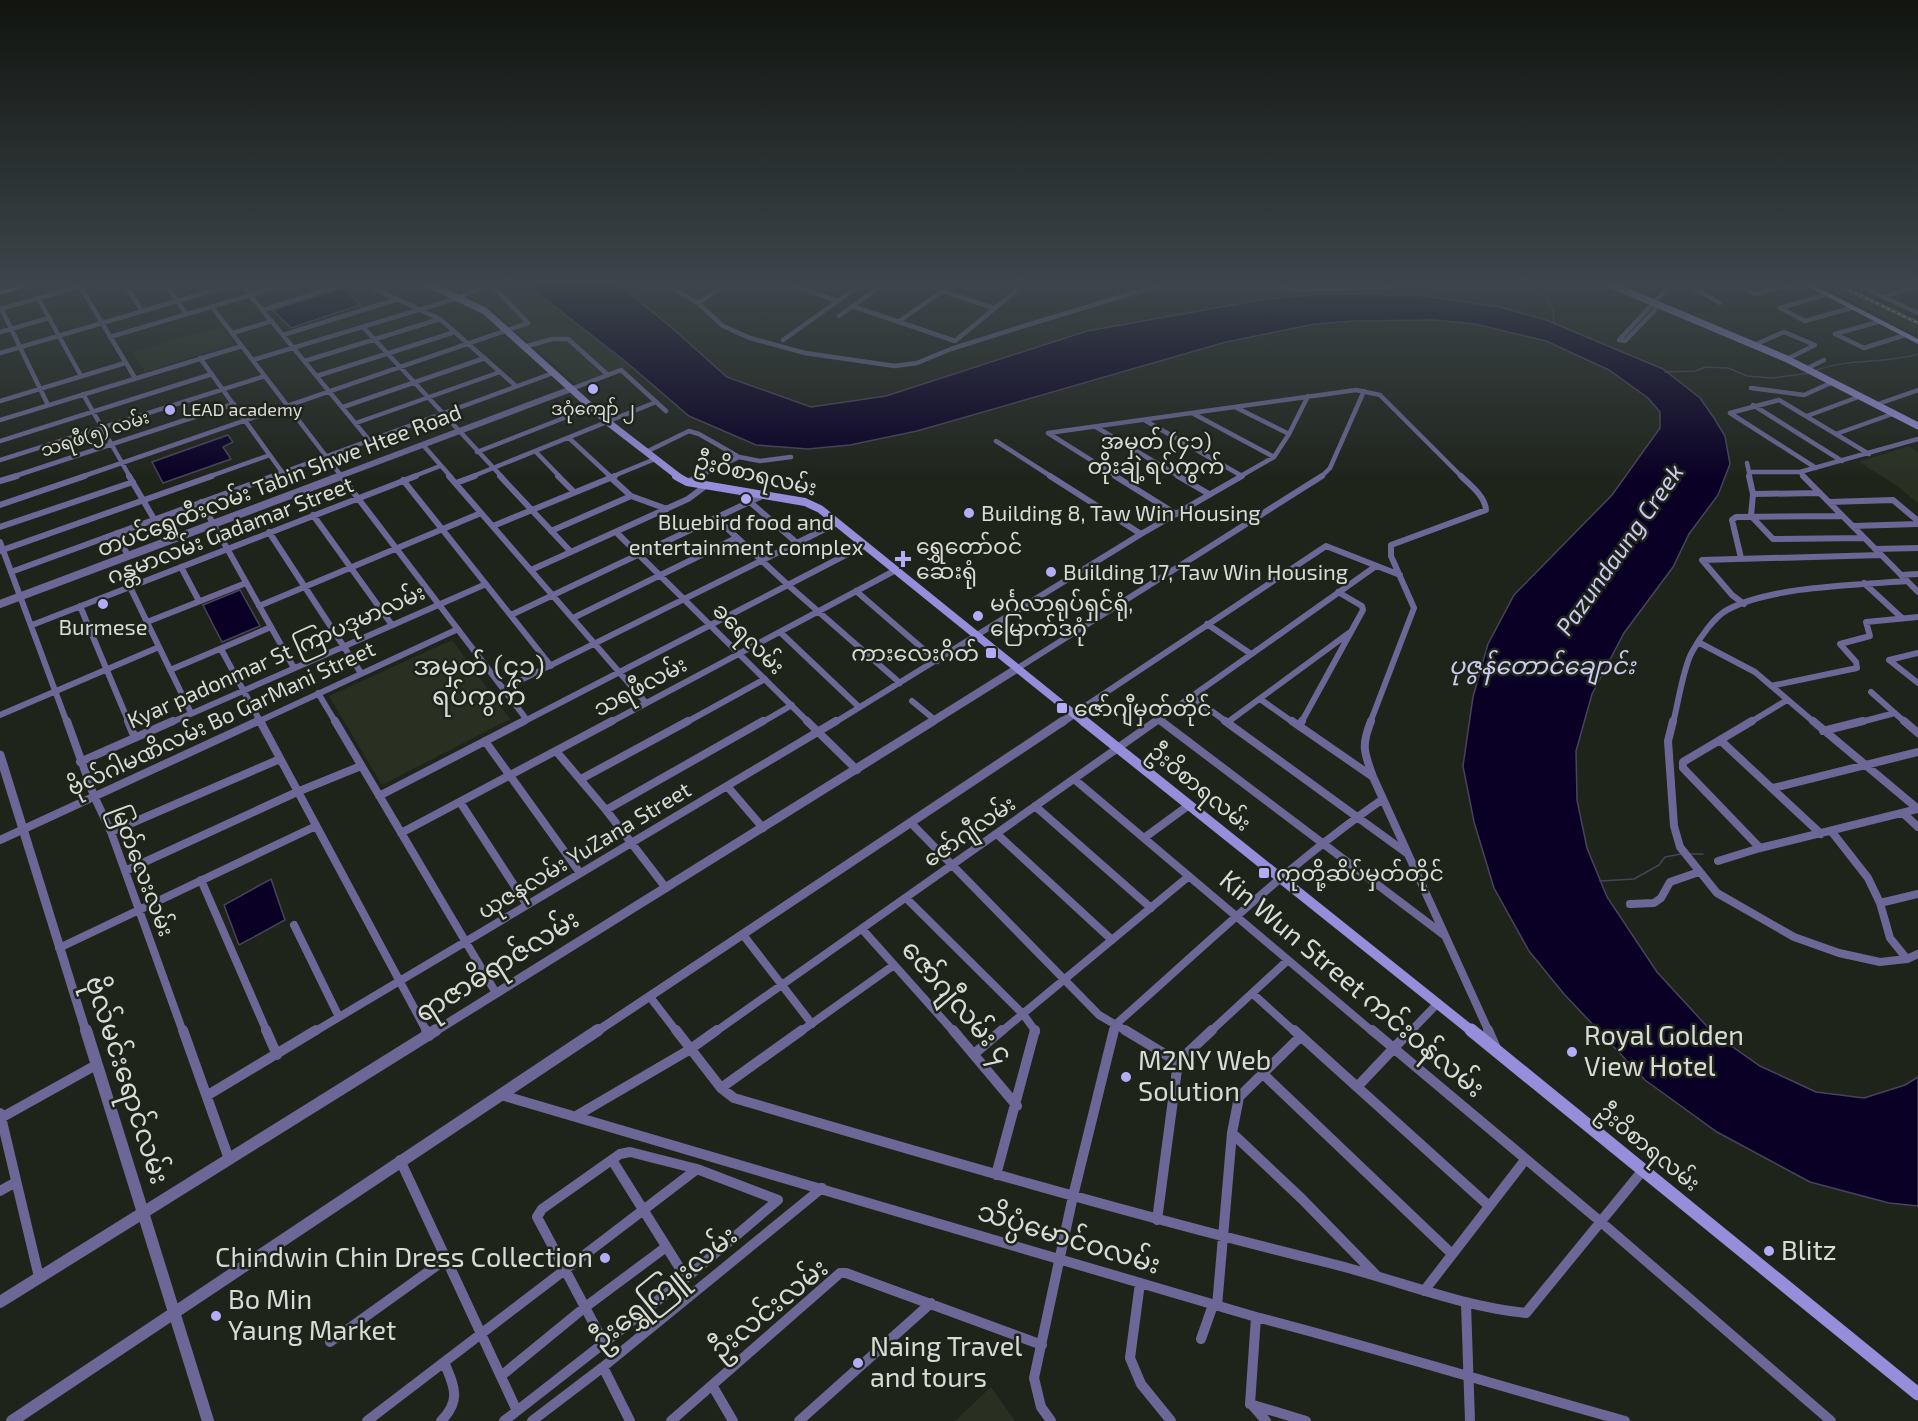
<svg xmlns="http://www.w3.org/2000/svg" width="1918" height="1421" font-family="'Exo 2','Noto Sans Myanmar',sans-serif">
<style>
.built{fill:#293022}
.water{fill:#0a0026;stroke:#48425b;stroke-width:1.5}
.lines{fill:none;stroke-linecap:round;stroke-linejoin:round}
.stream{stroke:#48425b;stroke-width:1.5}
.minor-far3{stroke:#6c6796;stroke-width:4.5}
.minor-far2{stroke:#6c6796;stroke-width:6}
.minor-far1{stroke:#6c6796;stroke-width:8}
.minor{stroke:#6c6796;stroke-width:10}
.tertiary-far3{stroke:#6c6796;stroke-width:6}
.tertiary-far2{stroke:#6c6796;stroke-width:8}
.tertiary-far1{stroke:#6c6796;stroke-width:9}
.tertiary{stroke:#6c6796;stroke-width:12}
.secondary-far3{stroke:#968eda;stroke-width:7}
.secondary-far2{stroke:#968eda;stroke-width:8}
.secondary-far1{stroke:#968eda;stroke-width:10}
.secondary{stroke:#968eda;stroke-width:13}
.primary{fill:#b7affe;fill-rule:evenodd}
.rail-casing{stroke:#b3b7b0;stroke-width:3}
.rail{stroke:#1f241b;stroke-width:1.5;stroke-dasharray:3;stroke-linecap:butt}
.poi-dot{fill:#b4acf9;stroke:#1f241b;stroke-width:2}
.labels{text-anchor:middle;stroke-width:5;stroke-linejoin:round;paint-order:stroke}
.far-poi-label{font-size:18px;fill:#d9dcd6;stroke:#1f241b}
.far-street-label{font-size:18px;fill:#d9dcd6;stroke:#1f241b}
.far-quarter-label{font-size:22px;fill:#d9dcd6;stroke:#1f241b}
.street-label{font-size:22px;fill:#d9dcd6;stroke:#1f241b}
.poi-label{font-size:22px;fill:#d9dcd6;stroke:#1f241b;text-anchor:start}
.water-label{font-size:24px;font-style:italic;fill:#cccaf0;stroke:#1f241b}
.quarter-label{font-size:26px;fill:#d9dcd6;stroke:#1f241b}
.near-street-label{font-size:27px;fill:#d9dcd6;stroke:#1f241b}
.near-poi-label{font-size:27px;fill:#d9dcd6;stroke:#1f241b;text-anchor:start}
</style>
<rect width="100%" height="100%" fill="#1f241b"/>
<path class="built" d="M434,281H522L634,368L581,388L491,309Z
M1812,281H1827L1918,324L1914,333Z
M221,327L235,344L145,372L132,352Z
M1909,446L1918,452V503L1897,486L1859,462Z
M452,640L510,719L382,785L329,696Z
M991,1387L1015,1421H955Z"/>
<path class="water" d="M522,281H614L671,327L727,377L811,407L886,396L1087,331L1266,299L1320,294L1415,295L1500,307L1546,320L1663,369L1700,398L1714,418L1725,436L1730,464L1718,495L1689,534L1673,567L1624,633L1592,694L1576,751L1577,800L1587,848L1607,897L1657,972L1713,1033L1760,1066L1816,1092L1864,1098L1905,1085L1918,1077V1206L1889,1203L1810,1182L1717,1132L1645,1080L1564,994L1529,951L1494,888L1474,822L1463,766L1473,697L1488,644L1514,595L1612,495L1660,428V412L1648,398L1609,370L1546,341L1475,324L1434,320L1354,321L1315,324L1226,342L917,431L850,445L808,449L756,445L689,416L626,362Z
M342,288L360,305L291,328L273,310Z
M228,435L233,442L223,447L231,459L163,483L152,462Z
M240,590L260,626L222,642L203,605Z
M271,879L285,920L239,945L224,905Z"/>
<g class="lines">
<path class="stream" d="M1625,287L1642,285L1647,281
M1554,323L1553,308L1543,292L1569,285L1615,290
M1918,329V335
M1817,370C1850,358 1885,364 1918,354
M1665,372L1695,371L1706,367L1728,368L1747,376L1772,378L1810,373
M1689,854H1703
M1600,881L1634,879L1659,865L1665,857L1681,854"/>
<path class="minor-far3" d="M77,281L135,378
M123,281L142,311
M164,281L186,314
M358,281L440,319L516,386
M659,281L698,303L723,326L750,338L805,353L895,366L917,363L951,349L1024,326L1156,286L1182,281
M780,281L838,301
M1263,281L1296,290L1391,287
M1681,281L1720,303
M1733,281L1754,294L1802,283
M1849,281L1918,313
M240,283L369,440
M1432,284L1433,281
M943,291L993,308
M1884,297L1918,285
M38,298L81,376
M698,303L731,281
M852,306L955,341L1028,281
M212,307L342,477
M1,308L48,405
M1780,308L1805,321L1851,308
M1780,308L1825,295
M0,309L99,281
M263,310L354,281
M839,316L888,281
M898,322L957,281
M363,327L502,477
M0,332L49,318
M233,333L272,321
M1835,334L1864,348L1905,335
M1835,334L1878,322
M283,335L398,299
M110,337L298,281
M783,340L866,281
M1619,340L1674,281
M1619,340L1625,341L1655,310V304
M1754,345L1784,332L1815,345L1787,359
M524,347L552,339H568L608,375
M0,353L245,281
M200,358L282,472
M253,360L458,298L491,284
M305,361L440,319
M1806,369L1824,360
M317,376L455,332
M1751,388L1804,395L1833,382
M571,389L621,370L666,411
M83,394L130,477
M0,401L125,363
M1878,404L1918,390
M1753,405L1842,461
M343,407L485,358
M1235,407L1289,434
M1192,413L1274,457
M1730,413L1779,400L1869,454
M1730,413L1816,468
M1807,416L1861,396
M0,420L242,346
M1146,421L1242,476
M356,423L500,372
M1096,427L1180,477
M1048,433L1356,390L1380,395L1462,477
M1048,433L1118,477
M1836,434L1895,413
M569,438L611,477
M0,441L212,374
M996,441L1052,477
M423,445L451,477
M477,452L592,407
M536,452L560,477
M646,452L689,431L699,434L739,457L697,477
M739,457L760,461L791,457
M0,460L265,376
M1747,463L1750,477
M1749,472H1800
M12,477L234,404
M81,477L528,323L491,284L485,281
M208,477L270,455
M270,477L553,373
M412,477L440,466
M471,477L656,402
M611,477L655,459
M1239,477L1274,457L1289,434L1308,396
M1321,477L1330,468L1364,391
M1805,477L1800,472L1918,439"/>
<path class="minor-far2" d="M129,476L154,519
M341,476L527,720
M449,476L646,703
M500,476L571,552
M558,476L574,492
M609,476L631,496L667,509
M1050,476L1141,534
M1115,476L1176,514
M1178,476L1209,494
M1749,476L1753,494L1751,516
M1803,476L1918,592
M403,480L551,666
M0,481L17,476
M687,482L700,476
M456,483L475,476
M1753,494L1820,493
M201,502L294,668
M750,502L797,543
M1829,502L1893,500L1918,521
M0,505L85,476
M313,515L392,625
M1751,516L1773,539L1864,538
M716,518L788,585L900,683
M493,526L615,476
M1853,526L1918,524
M0,527L133,482
M551,531L631,496
M269,532L361,673
M616,532L809,723
M117,533L128,556
M0,542L67,723
M1875,549L1918,548
M0,551L212,476
M1741,558L1732,520L1736,517L1842,516
M181,567L199,601
M531,570L688,499L704,487
M11,572L274,476
M1901,575L1918,574
M1864,583L1902,618
M130,587L191,713
M856,591L937,661
M1744,604L1732,595L1702,560L1881,555
M80,606L129,723
M259,606L481,513
M511,615L762,496
M573,618L736,538
M147,622L246,583
M1207,624L1251,654
M32,625L416,476
M780,632L859,707
M1698,642L1755,672L1815,723
M221,649L261,723
M1918,653L1889,660L1918,683
M1018,668L1322,476
M170,670L271,627
M1771,686L1857,668L1856,662L1840,644L1870,636L1866,622L1918,617
M503,689L837,523
M1871,692L1906,723
M318,693L336,723
M1191,696L1228,723
M1260,699L1294,723
M912,701L935,720
M1075,713L1326,546L1400,575
M0,715L159,647
M1158,719L1163,723
M1228,722L1349,633
M170,723L486,584
M255,723L458,629
M521,723L865,545
M609,723L896,570
M685,723L765,679
M761,723L792,705
M834,723L1141,534L1242,476
M1154,723L1376,566
M1301,723L1363,610L1362,606L1338,592
M1370,723L1414,608L1391,556V545L1486,510C1485,496 1470,485 1461,476
M1673,723C1678,704 1683,668 1692,652C1699,639 1714,617 1727,610C1771,586 1857,585 1907,581
M1749,723L1787,700
M1857,723L1895,713"/>
<path class="minor-far1" d="M67,721L94,796L111,832L183,1032
M128,721L135,738
M260,721L427,1032
M335,721L496,993
M807,721L857,770
M1161,721L1444,935
M1225,721L1408,854
M1292,721L1373,777
M1371,721C1361,746 1364,752 1373,777L1489,1032
M1673,721L1668,741L1674,826L1680,847L1717,893L1794,937L1839,953L1880,962L1907,959L1918,954
M1752,721L1683,762V768L1760,848
M1813,721L1918,809
M1904,721L1918,733
M1299,726L1302,721
M1823,731L1863,721
M1720,740L1821,834
M485,741L580,873
M556,751L606,810L666,888
M80,762L173,721
M581,779L688,721
M1074,779L1373,1032
M727,786L763,828
M1773,788L1918,752
M379,796L524,721
M460,802L527,905
M1035,806L1151,908
M606,810L763,721
M1903,813L1918,827
M911,823L1099,1015L1128,1032
M111,832L280,759
M1832,832L1868,878L1880,903L1890,938L1907,959
M401,833L612,721
M997,834L1112,940
M1144,838L1189,805
M0,840L258,721
M1718,861L1760,848L1918,809
M125,871L297,792L361,766
M201,880L267,1032
M906,898L1023,1014L1036,1032
M1880,903L1918,894
M1630,904L1654,903L1661,898L1670,882L1699,872
M294,925L339,1017
M862,929L954,1032
M744,936L812,1024
M59,948L316,826
M1252,993L1295,1032
M650,997L677,1032
M314,1032L836,721
M715,1032L1156,721
M800,1032L894,965
M1001,1032L1189,876
M1113,1032L1115,1025C1201,949 1289,864 1383,799
M1210,1032L1288,960
M1410,1032L1438,1003"/>
<path class="minor" d="M183,1030L229,1159
M266,1030L277,1055
M426,1030L429,1036
M676,1030L721,1088L734,1098C931,1156 1129,1214 1329,1263C1395,1279 1458,1306 1526,1313L1643,1170
M953,1030L1017,1106
M1125,1030L1178,1062
M1294,1030L1489,1206
M1372,1030L1601,1222L1831,1421
M1488,1030L1495,1046
M974,1054L1002,1030
M1262,1073L1452,1254
M1357,1087L1411,1030
M721,1088L802,1030
M208,1095L316,1030
M501,1095L1256,1317C1380,1349 1502,1387 1625,1421
M0,1113L39,1277
M576,1116L689,1050L717,1030
M1,1118L96,1065
M1232,1133L1302,1199L1376,1275
M630,1152L697,1169L778,1200L686,1278L604,1343L537,1217L542,1209L620,1154Z
M400,1160L517,1411
M612,1160L686,1278
M996,1175L1035,1030
M0,1191L16,1182
M1157,1220L1178,1062L1212,1030
M1140,1283L1130,1358L1141,1384L1171,1421
M1424,1291L1525,1160
M1466,1304L1470,1421
M1217,1306L1232,1133L1239,1097L1301,1036
M1256,1317L1250,1404L1306,1421
M1201,1339L1213,1305
M330,1342L446,1259
M603,1367L630,1421
M501,1376L584,1308L666,1247
M712,1385L733,1421
M1252,1405L1266,1421
M367,1421L697,1169
M441,1421C462,1400 454,1386 444,1362
M504,1421L604,1343
M532,1421L603,1367L822,1188
M671,1421L840,1273H846L1042,1345
M799,1421L931,1303
M1051,1421L1041,1407L1034,1378L1073,1196L1114,1030"/>
<path class="tertiary-far3" d="M337,477L571,389"/>
<path class="tertiary-far2" d="M0,604L341,476
M930,723L1018,668
M1061,723L1075,713"/>
<path class="tertiary-far1" d="M0,755L86,1032
M434,1032L933,721
M596,1032L1063,721"/>
<path class="tertiary" d="M86,1030L208,1421
M0,1302L436,1030
M12,1421L598,1030"/>
<path class="secondary-far3" d="M422,281L485,311L609,423L679,477
M1602,281L1787,359L1918,426"/>
<path class="secondary-far2" d="M676,476L687,482L805,502L820,509L1085,723"/>
<path class="secondary-far1" d="M1084,721L1473,1032"/>
<path class="secondary" d="M1471,1030L1918,1394"/>
<path class="primary" d="M33,281H44L0,295V291Z
M1797,281H1806L1918,339V344Z"/>
<g class="rail-casing">
<path id="rail" d="M1830,281L1918,323"/>
</g>
<use href="#rail" class="rail"/>
</g>
<linearGradient id="sky" x2="0" y2="1"><stop stop-color="#11140f"/><stop offset="0.59" stop-color="#3c454a"/><stop offset="1" stop-color="#3c454a" stop-opacity="0"/></linearGradient>
<rect width="1918" height="480" fill="url(#sky)"/>
<g class="poi-dot">
<circle cx="593" cy="389" r="6"/>
<circle cx="170" cy="410" r="6"/>
<circle cx="746" cy="499" r="6"/>
<circle cx="969" cy="513" r="6"/>
<path d="M900 550h6v6h6v6h-6v6h-6v-6h-6v-6h6z"/>
<circle cx="1051" cy="572" r="6"/>
<circle cx="103" cy="604" r="6"/>
<circle cx="978" cy="616" r="6"/>
<rect x="985" y="647" width="12" height="12" rx="3"/>
<rect x="1056" y="702" width="12" height="12" rx="3"/>
<rect x="1258" y="867" width="12" height="12" rx="3"/>
<circle cx="1572" cy="1052" r="6"/>
<circle cx="1126" cy="1077" r="6"/>
<circle cx="1769" cy="1251" r="6"/>
<circle cx="605" cy="1258" r="6"/>
<circle cx="216" cy="1316" r="6"/>
<circle cx="858" cy="1363" r="6"/>
</g>
<g class="labels">
<g class="far-poi-label">
<text x="593" y="415">ဒဂုံကျော် ၂</text>
<text x="182" y="416" text-anchor="start">LEAD academy</text>
</g>
<g class="far-street-label">
<text transform="translate(95 434) rotate(-18)" y="6">သရဖီ(၅) လမ်း</text>
</g>
<g class="far-quarter-label">
<text x="1156" y="449">အမှတ် (၄၁)<tspan x="1156" dy="25">တိုးချဲ့ရပ်ကွက်</tspan></text>
</g>
<g class="street-label">
<text transform="translate(756 474) rotate(13)" y="8">ဦးဝိစာရလမ်း</text>
<text transform="translate(279 480) rotate(-21)" y="8">တပင်ရွှေထီးလမ်း Tabin Shwe Htee Road</text>
<text transform="translate(230 530) rotate(-21)" y="8">ဂန္တမာလမ်း Gadamar Street</text>
<text transform="translate(749 638) rotate(45)" y="8">ခရေလမ်း</text>
<text transform="translate(276 656) rotate(-24)" y="8">Kyar padonmar St ကြာပဒုမာလမ်း</text>
<text transform="translate(640 686) rotate(-28)" y="8">သရဖီလမ်း</text>
<text transform="translate(221 718) rotate(-25)" y="8">ဗိုလ်ဂါမဏိလမ်း Bo GarMani Street</text>
<text transform="translate(1200 787) rotate(39)" y="8">ဦးဝိစာရလမ်း</text>
<text transform="translate(969 831) rotate(-35)" y="8">ဇော်ဂျီလမ်း</text>
<text transform="translate(584 850) rotate(-31)" y="8">ယုဇနလမ်း YuZana Street</text>
<text transform="translate(143 871) rotate(69)" y="8">မြတ်လေးလမ်း</text>
<text transform="translate(1649 1147) rotate(39)" y="8">ဦးဝိစာရလမ်း</text>
</g>
<g class="poi-label">
<text x="981" y="521">Building 8, Taw Win Housing</text>
<text x="746" y="530" text-anchor="middle">Bluebird food and<tspan x="746" dy="25">entertainment complex</tspan></text>
<text x="916" y="554">ရွှေတော်ဝင်<tspan x="916" dy="25">ဆေးရုံ</tspan></text>
<text x="1063" y="580">Building 17, Taw Win Housing</text>
<text x="990" y="611">မင်္ဂလာရုပ်ရှင်ရုံ,<tspan x="990" dy="25">မြောက်ဒဂုံ</tspan></text>
<text x="103" y="635" text-anchor="middle">Burmese</text>
<text x="979" y="661" text-anchor="end">ကားလေးဂိတ်</text>
<text x="1074" y="716">ဇော်ဂျီမှတ်တိုင်</text>
<text x="1276" y="881">ကုတို့ဆိပ်မှတ်တိုင်</text>
</g>
<g class="water-label">
<text transform="translate(1620 550) rotate(-55)" y="8">Pazundaung Creek</text>
<text x="1542" y="674">ပုဇွန်တောင်ချောင်း</text>
</g>
<g class="quarter-label">
<text x="479" y="675">အမှတ် (၄၁)<tspan x="479" dy="30">ရပ်ကွက်</tspan></text>
</g>
<g class="near-street-label">
<text transform="translate(497 966) rotate(-32)" y="9">ရာဇာဓိရာဇ်လမ်း</text>
<text transform="translate(1352 984) rotate(40)" y="9">Kin Wun Street ကင်းဝန်လမ်း</text>
<text transform="translate(957 1002) rotate(49)" y="9">ဇော်ဂျီလမ်း ၄</text>
<text transform="translate(127 1080) rotate(72)" y="9">ဗိုလ်မင်းရောင်လမ်း</text>
<text transform="translate(1069 1238) rotate(17)" y="9">သိပ္ပံမောင်ဝလမ်း</text>
<text transform="translate(664 1288) rotate(-39)" y="9">ဦးရွှေကြူးလမ်း</text>
<text transform="translate(769 1309) rotate(-39)" y="9">ဦးလင်းလမ်း</text>
</g>
<g class="near-poi-label">
<text x="1584" y="1045">Royal Golden<tspan x="1584" dy="31">View Hotel</tspan></text>
<text x="1138" y="1070">M2NY Web<tspan x="1138" dy="31">Solution</tspan></text>
<text x="1781" y="1260">Blitz</text>
<text x="593" y="1267" text-anchor="end">Chindwin Chin Dress Collection</text>
<text x="228" y="1309">Bo Min<tspan x="228" dy="31">Yaung Market</tspan></text>
<text x="870" y="1356">Naing Travel<tspan x="870" dy="31">and tours</tspan></text>
</g>
</g>
</svg>
